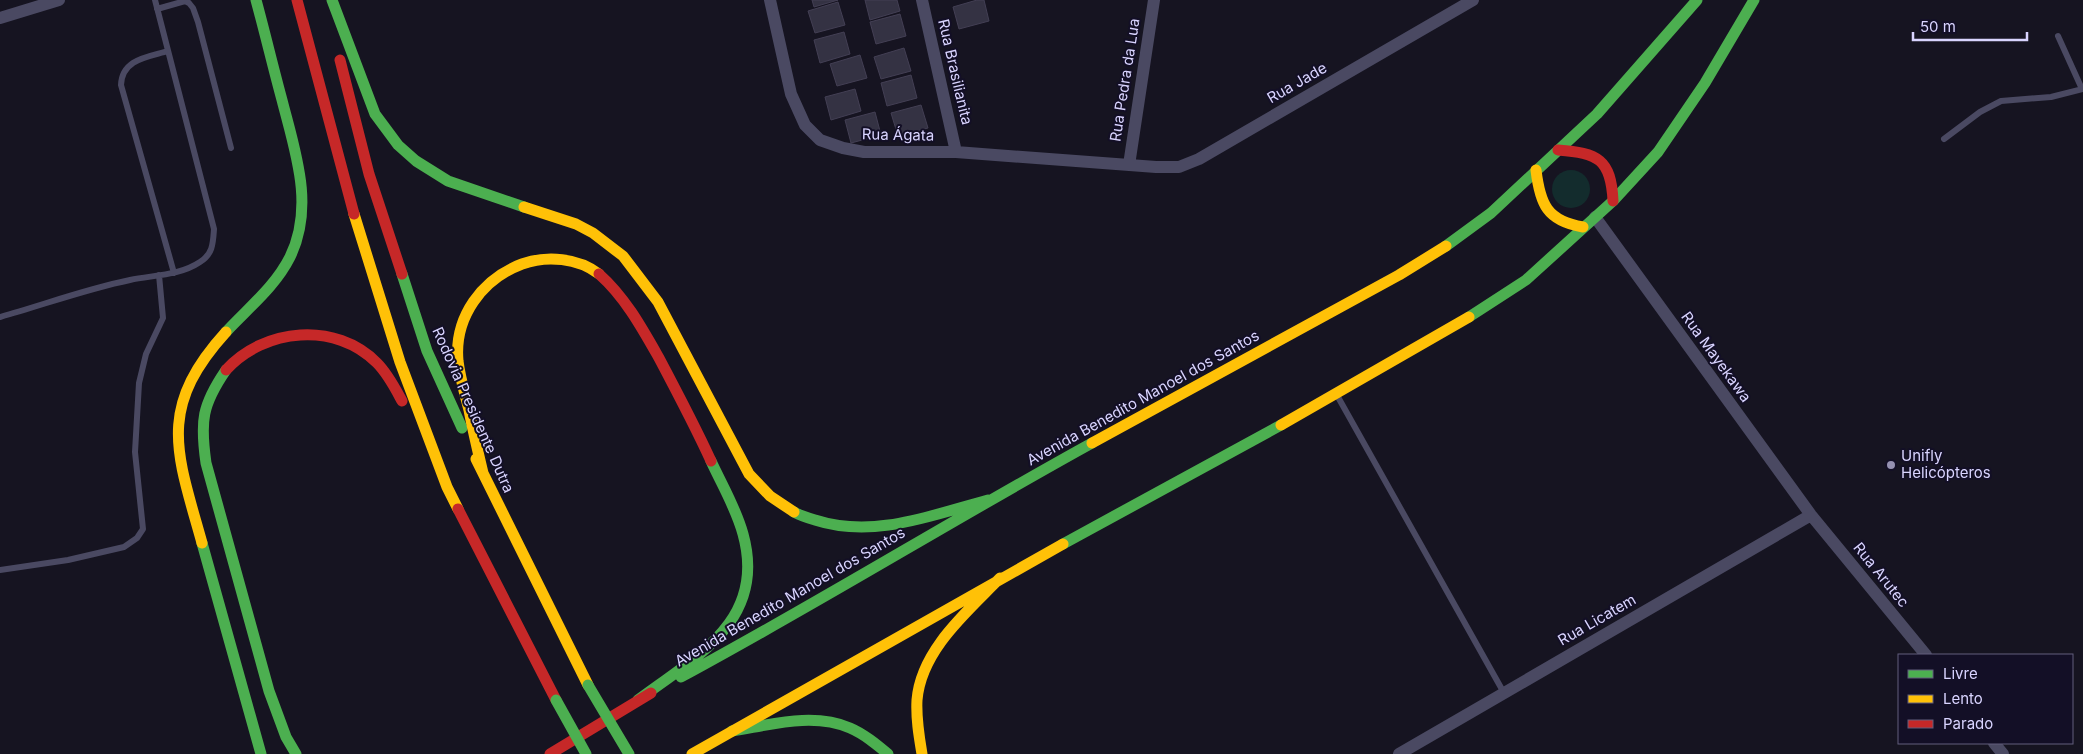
<svg xmlns="http://www.w3.org/2000/svg" width="2083" height="754" font-family="Inter,sans-serif">
<style>
.green{fill:#132c2d}
.building{fill:#343243;stroke:#433f54}
.lines{fill:none;stroke-linecap:round;stroke-linejoin:round}
.lane{stroke:#4a4962;stroke-width:6}
.street{stroke:#4a4962;stroke-width:12}
.fast{stroke:#4caf50;stroke-width:11}
.slow{stroke:#ffc107;stroke-width:11}
.jam{stroke:#c62828;stroke-width:11}
.fast-bridge{stroke:#4caf50;stroke-width:11}
.poi-dot{fill:#9591b1;stroke:#130f26;stroke-width:2}
.labels{text-anchor:middle;stroke-width:4;stroke-linejoin:round;paint-order:stroke}
.street-label{font-size:15px;fill:#d9d4ff;stroke:#130f26}
.poi-label{font-size:15px;fill:#d9d4ff;stroke:#130f26;text-anchor:start}
</style>
<rect width="100%" height="100%" fill="#161421"/>
<path class="green" d="M1552 189a19 19 0 1 1 38 0a19 19 0 1 1-38 0Z"/>
<path class="building" d="M812,0H838L814,7Z
M865,0H897L900,11L870,20Z
M977,0H984L989,21L959,29L953,7Z
M838,2L845,25L815,33L808,11Z
M900,14L906,36L876,44L870,22Z
M844,32L850,54L820,63L814,40Z
M904,48L911,71L881,79L874,57Z
M860,55L867,78L837,86L830,64Z
M911,75L917,98L887,106L881,83Z
M855,89L861,111L831,120L825,97Z
M921,105L928,128L898,136L891,113Z
M875,112L881,135L851,143L845,120Z"/>
<g class="lines">
<path class="lane" d="M157,9L185,1L189,3L193,8L198,22L231,148
M2058,36L2082,89
M168,51C148,57 122,59 121,85L174,273
M1944,139L1980,112L2001,101L2051,97L2083,89
M0,317C43,305 86,289 130,280C153,275 179,276 200,262C213,254 213,243 214,229L155,0
M1338,397L1504,693
M0,570L68,560L124,547L137,538L143,529L135,452L139,383L146,354L163,318L159,275"/>
<path class="street" d="M770,0L791,94L805,125L820,140L843,148L864,152H956L1156,167H1179L1199,159L1473,0
M922,0L956,152
M0,18L59,0
M1129,165L1154,0
M1595,217L1811,515L1926,655
M1994,743L2003,754
M1399,754L1811,515"/>
<path class="fast" d="M332,0L375,114L398,145L416,161L448,181L524,207
M1446,246L1491,213L1597,114L1697,0
M402,274L427,351L462,428
M1469,317L1526,280L1613,201L1658,152L1705,83L1754,0
M226,332C248,308 275,287 290,257C315,206 295,151 282,100C273,67 265,33 256,0
M226,370C202,405 200,421 206,463L269,691L286,737L296,754
M794,512C801,516 808,518 815,520C874,539 932,515 988,500
M202,543L261,754
M1063,544L1281,425
M681,677C820,602 954,519 1092,443
M638,700C697,656 767,620 743,534C736,508 722,485 711,461
M732,731C770,725 813,712 850,728C864,734 876,744 888,754"/>
<path class="slow" d="M1536,170C1540,204 1547,221 1583,227
M524,207L576,224L593,233L623,256L658,302L749,474L770,496L794,512
M354,214L400,362L447,487L458,509
M1281,425L1469,317
M1092,443L1399,275L1446,246
M476,459L588,685
M483,473C478,452 473,431 469,410C465,394 460,378 458,361C454,317 482,279 522,264C547,255 578,258 599,274
M202,543C177,453 156,409 226,332
M692,754L1063,544
M922,754C919,736 916,719 917,700C921,650 967,612 1000,578"/>
<path class="jam" d="M297,0L354,214
M340,60L369,174L402,274
M1558,150C1598,153 1611,159 1613,201
M599,274C625,297 642,328 659,358C677,392 695,426 711,461
M226,370C264,328 336,321 377,363C388,374 395,388 402,401
M458,509L556,700
M550,754L651,693"/>
<path class="fast-bridge" d="M588,685L629,754
M556,700L586,754"/>
</g>
<circle class="poi-dot" cx="1891" cy="465" r="5"/>
<g class="labels">
<g class="street-label">
<text transform="translate(955 72) rotate(77)" y="5">Rua Brasilianita</text>
<text transform="translate(1125 80) rotate(-81)" y="5">Rua Pedra da Lua</text>
<text transform="translate(1297 83) rotate(-30)" y="5">Rua Jade</text>
<text transform="translate(898 135) rotate(1)" y="5">Rua Ágata</text>
<text transform="translate(1716 357) rotate(54)" y="5">Rua Mayekawa</text>
<text transform="translate(1143 398) rotate(-29)" y="5">Avenida Benedito Manoel dos Santos</text>
<text transform="translate(473 410) rotate(66)" y="5">Rodovia Presidente Dutra</text>
<text transform="translate(1881 575) rotate(51)" y="5">Rua Arutec</text>
<text transform="translate(790 597) rotate(-30)" y="5">Avenida Benedito Manoel dos Santos</text>
<text transform="translate(1597 620) rotate(-30)" y="5">Rua Licatem</text>
</g>
<g class="poi-label">
<text x="1901" y="461">Unifly<tspan x="1901" dy="17">Helicópteros</tspan></text>
</g>
</g>
<rect x="1898" y="654" width="175" height="90" fill="#130f26" stroke="#625e7d"/>
<rect x="1908" y="670" width="25" height="8" fill="#4caf50" stroke="#625e7d"/>
<text x="1943" y="679" font-size="15" fill="#d9d4ff">Livre</text>
<rect x="1908" y="695" width="25" height="8" fill="#ffc107" stroke="#625e7d"/>
<text x="1943" y="704" font-size="15" fill="#d9d4ff">Lento</text>
<rect x="1908" y="720" width="25" height="8" fill="#c62828" stroke="#625e7d"/>
<text x="1943" y="729" font-size="15" fill="#d9d4ff">Parado</text>
<path d="M1913 32v8h114v-8" fill="none" stroke="#d9d4ff" stroke-width="2.5"/>
<text x="1920" y="32" font-size="15" fill="#d9d4ff" stroke="#130f26" stroke-width="4" paint-order="stroke">50 m</text>
</svg>
